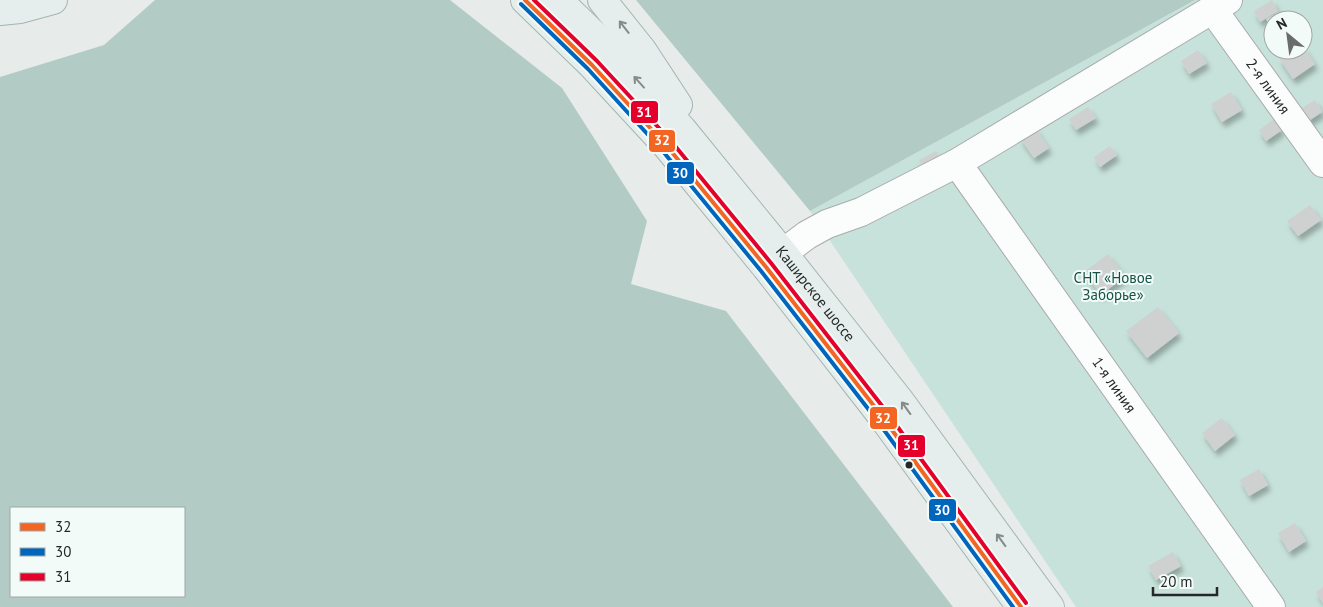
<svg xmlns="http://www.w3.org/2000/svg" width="1323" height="607" font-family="'PT Sans',sans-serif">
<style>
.green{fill:#c7e2da;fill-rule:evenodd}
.forest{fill:#b2ccc5;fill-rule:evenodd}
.building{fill:#ced1d0;filter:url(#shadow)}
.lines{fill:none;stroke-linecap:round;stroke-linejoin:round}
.minor-casing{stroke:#a9acab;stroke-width:30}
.major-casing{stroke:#a4b5b1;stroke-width:30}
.minor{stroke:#fbfcfc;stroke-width:28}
.major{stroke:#e5eeec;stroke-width:28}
.bus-1-casing{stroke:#f2fbf8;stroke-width:8}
.bus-2-casing{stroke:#f2fbf8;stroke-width:8}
.bus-3-casing{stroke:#f2fbf8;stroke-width:8}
.bus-1{stroke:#f26522;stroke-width:4}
.bus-2{stroke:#0065bd;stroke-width:4}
.bus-3{stroke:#e4002b;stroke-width:4}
.oneway{stroke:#858b8a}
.bus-dot{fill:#252827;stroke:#f2fbf8;stroke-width:2}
.labels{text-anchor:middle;stroke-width:4;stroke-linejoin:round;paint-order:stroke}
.street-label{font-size:15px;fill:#252827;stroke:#f2fbf8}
.park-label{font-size:15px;fill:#155245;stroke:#f2fbf8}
.line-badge{stroke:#f2fbf8;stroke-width:2}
.badge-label{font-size:14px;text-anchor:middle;font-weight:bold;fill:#fff}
</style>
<defs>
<filter id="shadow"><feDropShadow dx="3" dy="5.5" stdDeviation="2.5" flood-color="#0004"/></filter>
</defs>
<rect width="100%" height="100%" fill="#e7ebea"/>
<path class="green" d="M1195,0H1323V607H1076L810,211ZM1273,20H1303V50H1273Z"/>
<path class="forest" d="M155,0H450L562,88L647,221L631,284L726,311L953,607H0V77L104,45ZM11,508H184V596H11Z
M636,0H1195L810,211Z"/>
<path class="building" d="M1272,0L1278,11L1260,22L1254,11Z
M1278,12L1282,19L1273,20V24L1270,26L1266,19Z
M1303,46L1315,64L1293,79L1279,58L1291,50H1303Z
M1198,50L1207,63L1189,74L1181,61Z
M1231,92L1242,110L1222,122L1211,104Z
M1315,100L1322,112L1304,124L1297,111Z
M1088,107L1096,118L1076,130L1069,119Z
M1274,119L1282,130L1266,141L1259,130Z
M1035,128L1049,148L1034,158L1020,138Z
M1110,146L1117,155L1100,167L1094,157Z
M936,151L942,162L925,171L919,160Z
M1310,205L1321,220L1298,236L1287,221Z
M1108,254L1125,276L1101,295L1084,272Z
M1158,307L1179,333L1147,358L1126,331Z
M1222,418L1235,435L1215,451L1202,433Z
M1259,469L1268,485L1249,496L1240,480Z
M1295,523L1306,541L1289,552L1278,533Z
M1173,552L1181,566L1156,580L1148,566Z
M1323,587V603L1316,592Z"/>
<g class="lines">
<g class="minor-casing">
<g id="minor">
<path id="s1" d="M1213,10L1323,163"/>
<path id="s2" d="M957,163L1271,607"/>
<path d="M783,253L807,235L827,224L861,212L957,163L1228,0"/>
</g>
</g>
<g class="major-casing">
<g id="major">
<path d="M525,0L592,65L666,145L766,267L881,415L1021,607"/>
<path id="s3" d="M558,0L609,49L682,129L783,253L900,401L1050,607"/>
<path d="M602,0L642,50L678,105"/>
<path d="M0,11L20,9L53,0"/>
</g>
</g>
<use href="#minor" class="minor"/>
<use href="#major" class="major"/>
<g class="bus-1-casing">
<path id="bus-1" d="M525,0L592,65L666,145L766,267L881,415L1021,607"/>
</g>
<g class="bus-2-casing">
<path id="bus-2" d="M521,4L588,69L661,149L761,271L876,419L1013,607"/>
</g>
<g class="bus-3-casing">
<path id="bus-3" d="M534,0L597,61L671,141L771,263L886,411L1026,603"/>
</g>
<use href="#bus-1" class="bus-1"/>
<use href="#bus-2" class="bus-2"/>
<use href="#bus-3" class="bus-3"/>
</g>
<defs><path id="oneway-shaft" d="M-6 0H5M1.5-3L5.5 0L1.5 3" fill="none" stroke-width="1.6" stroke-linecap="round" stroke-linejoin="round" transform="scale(1.25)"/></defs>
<g class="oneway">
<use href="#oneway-shaft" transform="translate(624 27) rotate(-128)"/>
<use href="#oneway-shaft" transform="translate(639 82) rotate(-132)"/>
<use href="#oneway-shaft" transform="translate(906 408) rotate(-126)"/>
<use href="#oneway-shaft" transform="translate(1001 540) rotate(-126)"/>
</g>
<circle class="bus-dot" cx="909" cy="465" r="4.5"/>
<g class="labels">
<g class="street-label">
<text dy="5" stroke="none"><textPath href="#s1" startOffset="94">2-я линия</textPath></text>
<text dy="5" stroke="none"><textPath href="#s3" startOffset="391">Каширское шоссе</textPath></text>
<text dy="5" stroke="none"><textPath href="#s2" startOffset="272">1-я линия</textPath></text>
</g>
<g class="park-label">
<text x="1113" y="283">СНТ «Новое<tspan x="1113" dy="17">Заборье»</tspan></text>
</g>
</g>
<g class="line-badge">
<rect x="630" y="100" width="29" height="24" rx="5" fill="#e4002b"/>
<rect x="648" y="129" width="28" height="24" rx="5" fill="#f26522"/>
<rect x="666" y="161" width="29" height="24" rx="5" fill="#0065bd"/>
<rect x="869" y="406" width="29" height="24" rx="5" fill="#f26522"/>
<rect x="897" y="434" width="29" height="24" rx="5" fill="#e4002b"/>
<rect x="928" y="498" width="29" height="24" rx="5" fill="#0065bd"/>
</g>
<g class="badge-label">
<text x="644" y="117">31</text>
<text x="662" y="145">32</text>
<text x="680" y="178">30</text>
<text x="883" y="423">32</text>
<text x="911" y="450">31</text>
<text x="942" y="515">30</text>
</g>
<rect x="10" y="507" width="175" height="90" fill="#f2fbf8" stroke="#a0a7a4"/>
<rect x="20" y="523" width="25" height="8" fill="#f26522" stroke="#a0a7a4"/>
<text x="55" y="532" font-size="15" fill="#252827">32</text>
<rect x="20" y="548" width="25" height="8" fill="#0065bd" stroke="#a0a7a4"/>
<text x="55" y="557" font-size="15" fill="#252827">30</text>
<rect x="20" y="573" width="25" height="8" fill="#e4002b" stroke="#a0a7a4"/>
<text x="55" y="582" font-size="15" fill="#252827">31</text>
<g transform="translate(1288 35) rotate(331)"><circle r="24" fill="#f2fbf8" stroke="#a0a7a4"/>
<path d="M0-4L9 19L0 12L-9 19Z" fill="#696c6b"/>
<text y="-8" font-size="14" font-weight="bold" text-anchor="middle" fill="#252827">N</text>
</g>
<path d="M1153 587v8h64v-8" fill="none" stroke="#252827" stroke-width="2.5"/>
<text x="1160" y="587" font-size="15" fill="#252827" stroke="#f2fbf8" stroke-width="4" paint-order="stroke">20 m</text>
</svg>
